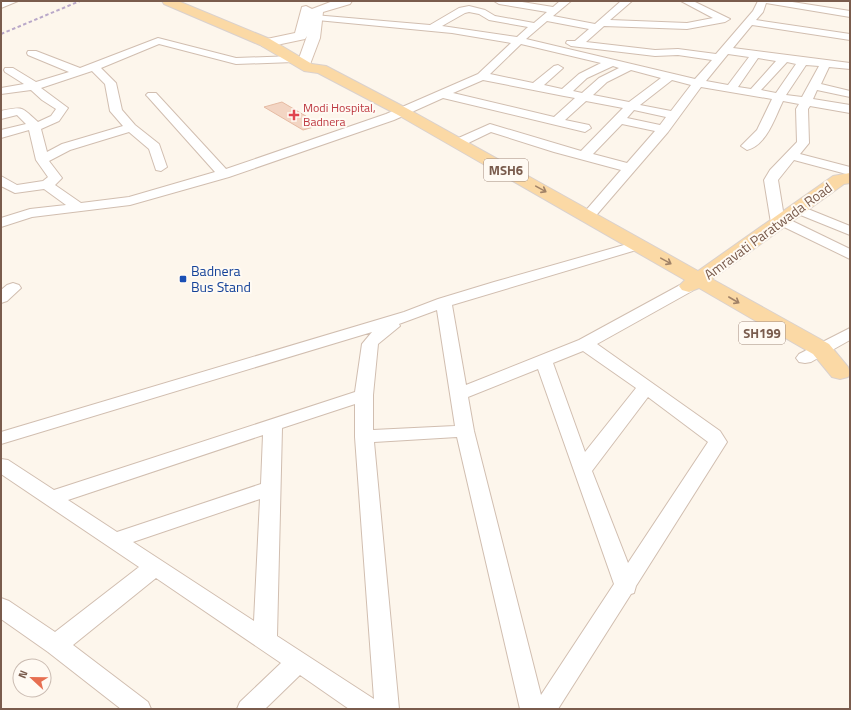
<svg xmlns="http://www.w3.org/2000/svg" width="851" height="710" font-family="'Titillium Web',sans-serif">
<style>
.building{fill:#f3d5c3;stroke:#e6bba3}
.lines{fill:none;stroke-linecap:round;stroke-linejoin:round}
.street-casing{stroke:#d1beb0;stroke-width:2}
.secondary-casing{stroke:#d6c0b0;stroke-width:2}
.primary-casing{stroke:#dad1cd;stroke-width:2}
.street{fill:#fff;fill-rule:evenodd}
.secondary{fill:#fff;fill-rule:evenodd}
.primary{fill:#fbd9a5;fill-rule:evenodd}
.rail{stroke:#b9a8c9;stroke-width:2;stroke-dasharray:3.5 2.5;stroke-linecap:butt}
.oneway{stroke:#a18267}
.health-dot{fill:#e0444e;stroke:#fffaf3;stroke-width:1.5}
.transit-dot{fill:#1a4fb4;stroke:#fffaf3;stroke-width:1.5}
.labels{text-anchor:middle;stroke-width:4;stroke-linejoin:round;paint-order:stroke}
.far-health-label{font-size:12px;fill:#be3a42;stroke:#fffaf3;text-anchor:start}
.shield{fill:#fffaf3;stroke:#a28b7f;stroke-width:1}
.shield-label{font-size:13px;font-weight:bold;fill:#7a5c4d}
.street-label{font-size:14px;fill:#7a5c4d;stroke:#fffaf3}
.transit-label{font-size:14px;fill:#164399;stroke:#fffaf3;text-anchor:start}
</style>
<rect width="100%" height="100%" fill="#fdf6ec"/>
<path class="building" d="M282,102L321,125L303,130L264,107Z"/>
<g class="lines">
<g class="street-casing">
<path id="street" d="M4,1H18L1,8V2Z
M494,1H516L553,7L560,1H571L553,16L595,24L621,1H632L610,20L687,23L713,18L681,1H693L730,19L725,22L687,29L604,26L586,42L655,50L678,49L716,54L753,11L758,1H786L850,11V17L766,3L763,12L756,20L850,34V40L752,25L733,48L850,63V69L829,67L821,84L850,91V97L817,90L813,99L850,105V113L810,106L808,109L809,143L800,154L850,167V175L794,160L778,180L784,217L850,249V259L782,226H773L771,223L764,180L770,170L797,142L796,109L799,104L783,101C775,117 767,145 747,150L741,146L757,130L772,99L701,87L668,132L593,219H583L581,216L621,170L554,152L491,132L462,146H454L452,143L454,140L490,124L581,151L623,108L586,101L565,120L589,125L591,128L585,132L443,98L394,120L229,177L130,205L32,217L1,227V218L30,209L66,205L44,189L15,193L1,186V176L17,185L43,181L48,177L36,160L29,130L1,138V130L26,124L17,115L1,119V111C24,106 21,107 38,122L51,116L56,109L42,100L31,90L1,94V88L24,84L5,72L4,70L5,68H13L36,82L69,72L28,55L27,53L28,51H36L80,68L158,38L236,58L294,56L299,59L294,62L236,64L159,44L101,68L116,83L122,110L135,125L159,144L167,167L161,171L156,170L149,149L129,132L70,150L49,161L62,178L55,185L81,203L129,197L215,172L148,97L146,95L148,93H156L226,169L386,114L478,74L511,43L452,33L317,20L314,19L312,17L314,15L430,25L459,8L469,6L485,10L495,16L534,23L547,12L499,4ZM469,12L479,14L489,20L528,27L517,37L442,26L465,13ZM547,21L589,29L575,41H567L566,43L571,46L655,56L678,55L712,60L695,79L526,39ZM521,44L601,63L579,74L562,89L544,85L563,68L558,65L554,66L533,83L490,74ZM728,54L749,57L728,85L706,81ZM758,58L776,61L751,89L738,87ZM787,62L796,64L776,93L761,90ZM806,65L819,66L802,97L786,95ZM613,66L619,68L599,78L582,93L573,91L587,78ZM631,70L661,78L629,102L593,95L607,82ZM92,71L105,84L110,111L123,126L62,144L47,152L41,129L59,121L68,108L41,88ZM483,80L564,96L575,98L554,117L453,93ZM672,80L691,85L671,111L640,105ZM634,110L666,117L660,125L627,118ZM622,124L655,131L627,163L593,154Z
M798,205L850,226V235L793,212L791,209L793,206Z
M638,241L643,242L645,245L643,248L452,305L466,385L579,340L680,285H692L694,288L692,291L597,344L720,431L727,442L636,586L634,593L631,594L558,709H520L457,437L374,442L399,709H349L300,675L265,709H237L240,702L281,663L156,578L73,645L148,702L151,709H121L48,652L1,619V598L9,601L55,632L139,567L1,474V459L8,460L54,490L355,392L362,344L372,332L1,444V432L404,312L438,299L494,282ZM437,310L455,426L373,430V395L378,344L400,326L399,324ZM583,351L636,388L585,452L553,363ZM538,369L614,584L541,695L474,431L468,397ZM648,397L708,442L628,563L592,471ZM355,404V437L374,699L277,636L282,428ZM263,435L261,484L117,532L68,500ZM260,499L254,621L133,542Z
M13,283L19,285L21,288L7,301L1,303V290L7,285Z
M850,328V340L811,362L805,363L799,362L796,358L799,354Z"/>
</g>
<g class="secondary-casing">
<path id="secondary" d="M333,1H352L350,4L323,12L320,38L309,67H299L297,64L307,36L305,39L267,47L262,46L260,43L262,40L295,33L302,7L306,6L312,9Z"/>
</g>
<g class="primary-casing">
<path id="primary" d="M162,1H178L270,39L312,64L326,66L408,109L698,271L833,176L850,173V183L844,184L712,279L829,344L848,367L850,374L848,377L840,379L832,377L813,354L699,288L689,292L682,290L679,286L685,280L398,115L318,73L304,71L260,45L164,4Z"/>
</g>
<use href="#street" class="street"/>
<use href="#secondary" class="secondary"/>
<use href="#primary" class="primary"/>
<path class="rail" d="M1,34L80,1"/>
</g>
<defs><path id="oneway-shaft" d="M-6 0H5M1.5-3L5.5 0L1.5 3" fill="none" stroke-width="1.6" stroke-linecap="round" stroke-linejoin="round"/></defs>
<g class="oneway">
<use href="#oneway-shaft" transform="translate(541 189) rotate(29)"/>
<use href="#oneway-shaft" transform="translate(666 261) rotate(29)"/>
<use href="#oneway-shaft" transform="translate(734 300) rotate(30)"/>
</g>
<path class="health-dot" d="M292 109h4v4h4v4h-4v4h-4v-4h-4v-4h4z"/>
<rect class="transit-dot" x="179" y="275" width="8" height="8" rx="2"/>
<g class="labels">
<g class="far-health-label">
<text x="303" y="112">Modi Hospital,<tspan x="303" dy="14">Badnera</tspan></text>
</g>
<g class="shield">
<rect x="484" y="159" width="44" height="22" rx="3"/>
<rect x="739" y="322" width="46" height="22" rx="3"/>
</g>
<g class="shield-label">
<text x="506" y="175">MSH6</text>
<text x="762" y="338">SH199</text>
</g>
<g class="street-label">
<text transform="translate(768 231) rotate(-36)" y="5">Amravati Paratwada Road</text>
</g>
<g class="transit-label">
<text x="191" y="276">Badnera<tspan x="191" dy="16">Bus Stand</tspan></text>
</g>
</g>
<rect width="851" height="710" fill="none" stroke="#7a5c4d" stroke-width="4"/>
<g transform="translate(32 678) rotate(292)"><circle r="19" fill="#fffaf3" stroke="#cabbb1"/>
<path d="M0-3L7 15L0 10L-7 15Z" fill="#e76f51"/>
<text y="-6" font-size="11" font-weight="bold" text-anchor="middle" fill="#7a5c4d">N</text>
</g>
</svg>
